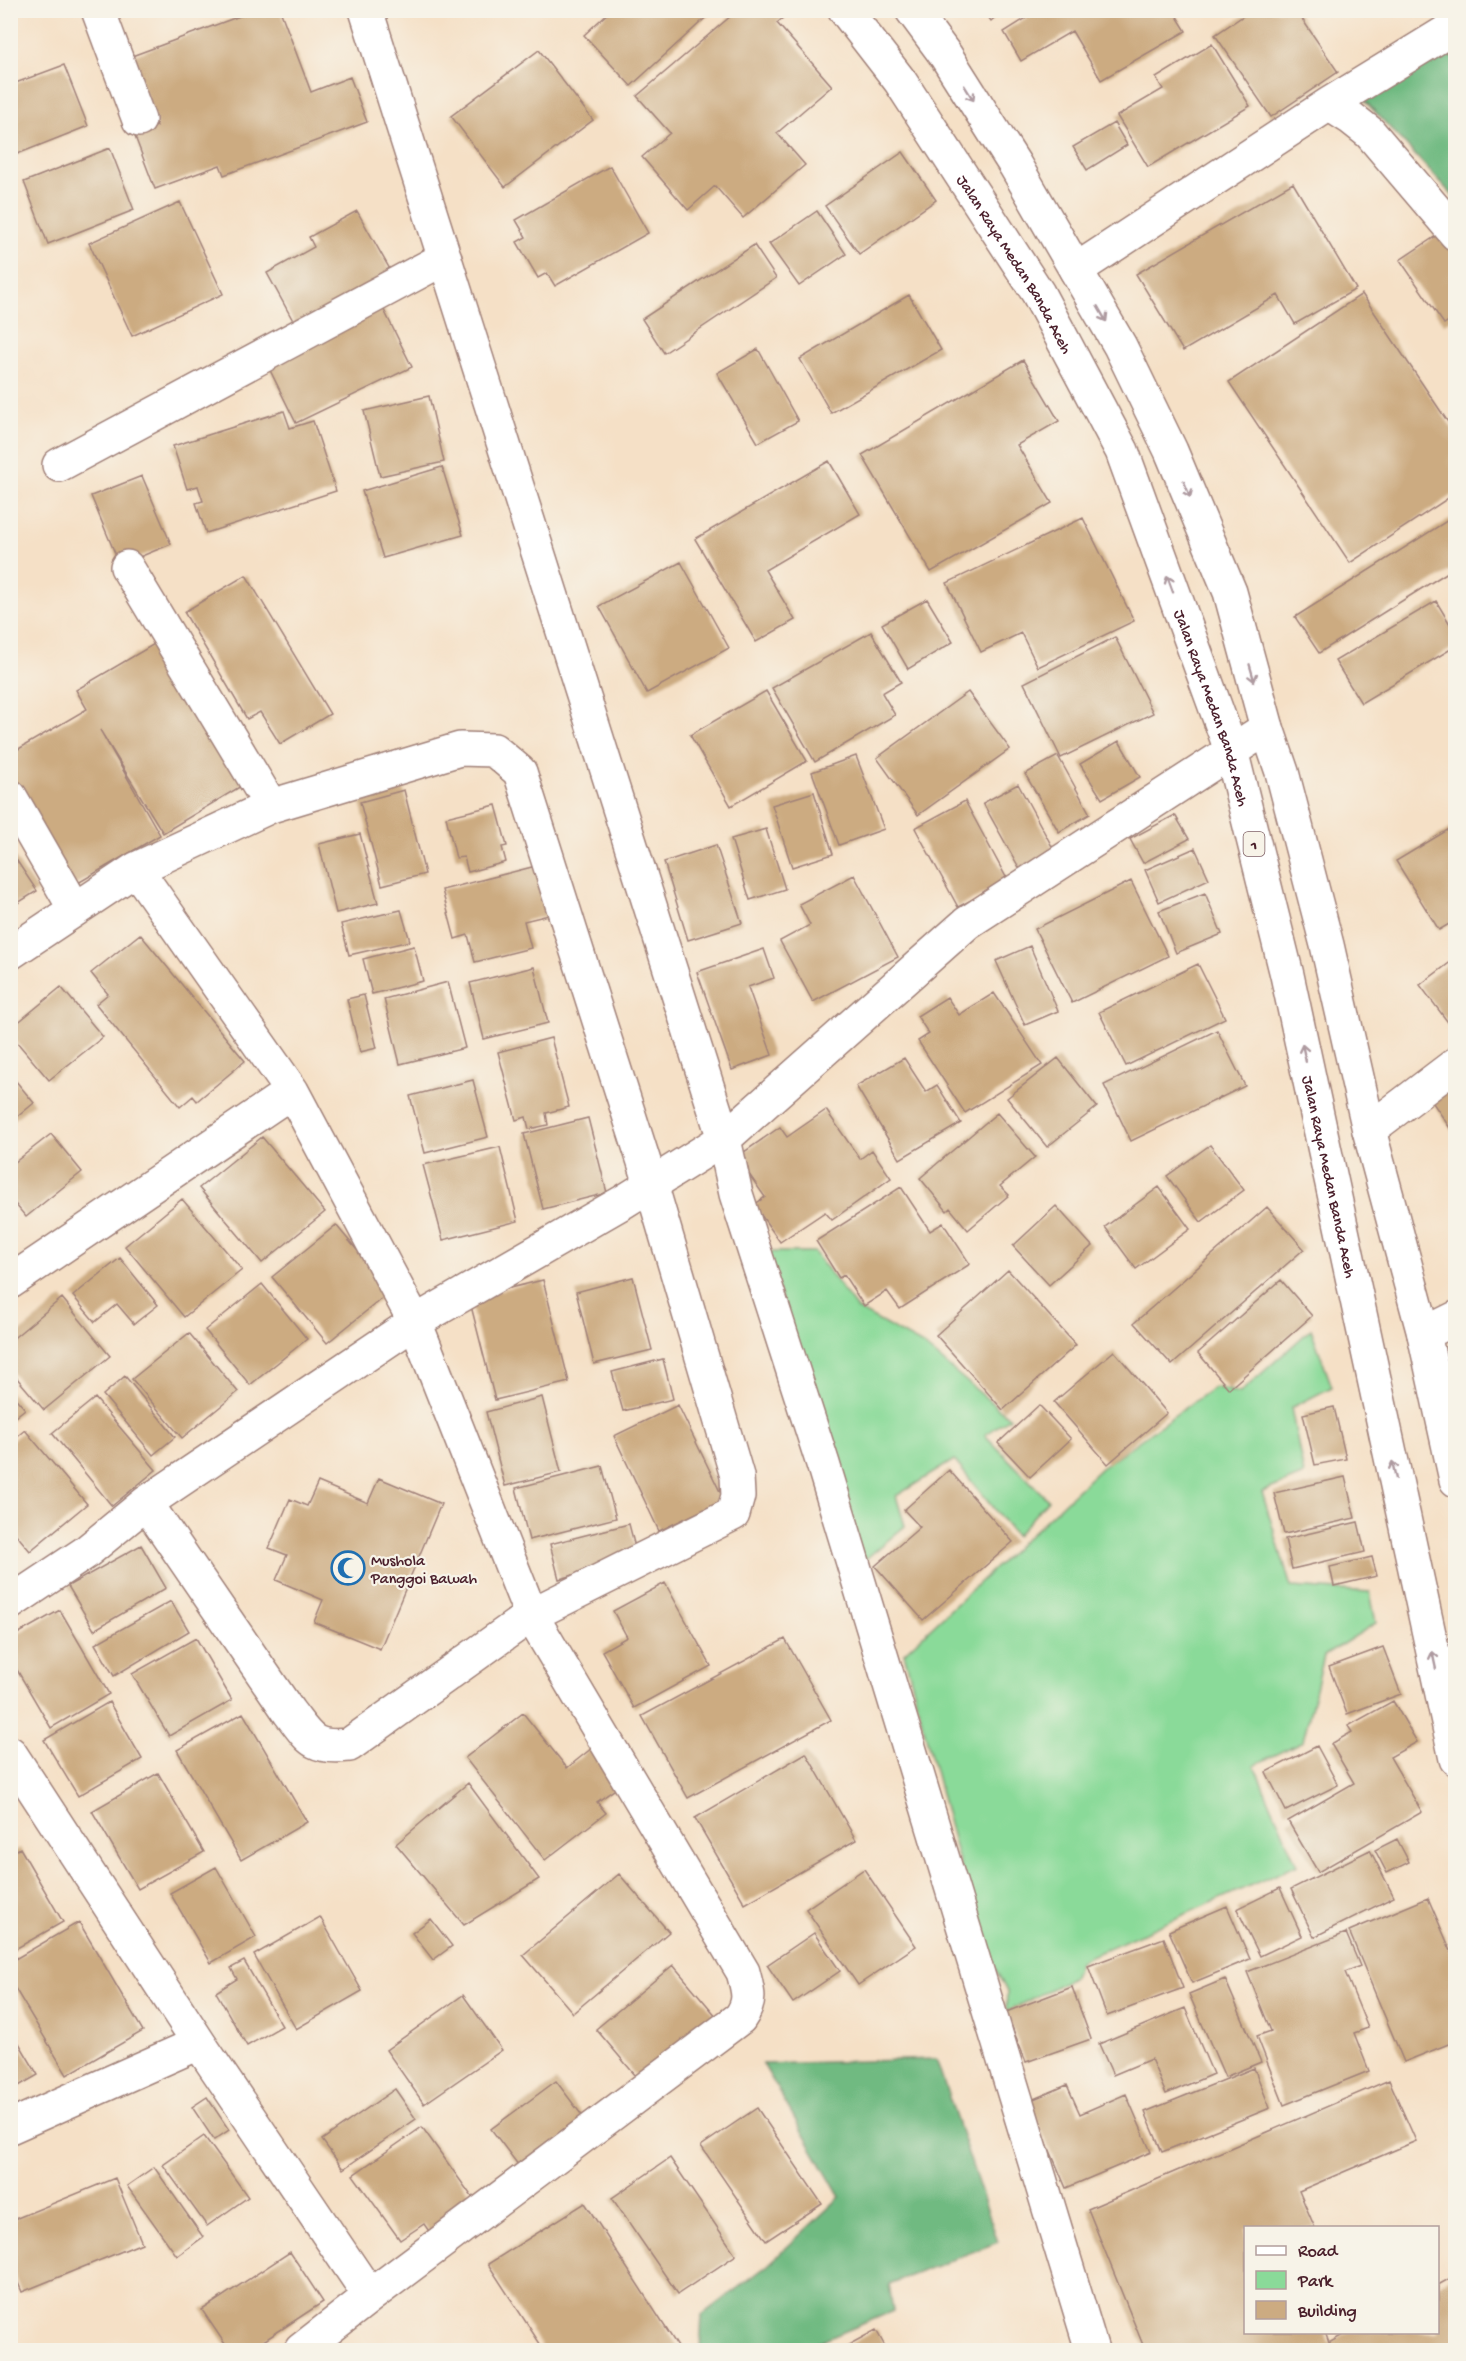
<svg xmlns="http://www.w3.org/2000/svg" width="1466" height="2361" font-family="'Gochi Hand',sans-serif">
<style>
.green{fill:#8ada99;stroke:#6a7c62;stroke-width:1.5}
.forest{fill:#6fba81;stroke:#5c6c56;stroke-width:1.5}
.building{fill:#ccab81}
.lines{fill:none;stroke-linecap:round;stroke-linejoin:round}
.minor-casing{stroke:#a08078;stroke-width:36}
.trunk-casing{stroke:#a08078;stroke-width:36}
.minor{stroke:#fff;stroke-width:33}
.trunk{stroke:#fff;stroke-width:33}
.oneway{stroke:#ae9aa0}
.labels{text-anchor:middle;stroke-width:4.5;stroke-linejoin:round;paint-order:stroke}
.shield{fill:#f7f3e8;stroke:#7e5f64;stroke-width:1.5}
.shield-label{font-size:15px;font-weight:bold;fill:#4a1f2b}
.street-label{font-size:16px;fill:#4a1f2b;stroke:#f7f3e8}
.poi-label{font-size:16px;fill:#4a1f2b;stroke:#f7f3e8;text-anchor:start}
</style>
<rect width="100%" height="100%" fill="#f7f3e8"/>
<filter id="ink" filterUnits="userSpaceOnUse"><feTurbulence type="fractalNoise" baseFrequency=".0167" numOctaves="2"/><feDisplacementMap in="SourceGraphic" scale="12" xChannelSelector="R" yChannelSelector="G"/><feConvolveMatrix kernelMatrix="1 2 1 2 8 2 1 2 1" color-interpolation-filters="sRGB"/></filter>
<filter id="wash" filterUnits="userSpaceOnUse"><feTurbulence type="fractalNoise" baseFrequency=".008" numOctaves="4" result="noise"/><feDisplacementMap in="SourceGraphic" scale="24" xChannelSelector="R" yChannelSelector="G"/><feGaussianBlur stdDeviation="1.35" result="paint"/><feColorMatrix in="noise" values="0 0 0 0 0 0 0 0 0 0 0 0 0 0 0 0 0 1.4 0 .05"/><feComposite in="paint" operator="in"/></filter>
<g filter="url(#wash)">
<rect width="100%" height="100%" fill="#f5e0c6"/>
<path class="green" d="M767,1252H814L857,1309L923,1345L1010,1418L985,1435L1048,1500L1016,1536L954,1460L896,1496L905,1526L862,1562Z
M1311,1329L1332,1387L1291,1408L1304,1475L1262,1492L1291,1587L1370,1592L1376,1623L1324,1656L1303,1741L1254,1765L1297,1865L1079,1961L1074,1977L1006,2012L1007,1992L978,1934L904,1653L1101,1468L1214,1387L1240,1393Z"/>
<path class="forest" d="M1455,45V198L1364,100Z
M936,2059L998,2242L889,2284L893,2311L801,2350H700L702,2315L768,2265L840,2197L763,2064Z"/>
<g id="blocks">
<path class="building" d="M256,10H280L311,92L350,77L367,122L224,175L220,165L155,189L134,134L157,126L132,56Z
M611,10H714L631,86L584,35Z
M738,10H792L777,23L832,86L777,133L805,165L743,218L715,186L688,210L642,157L670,133L637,96Z
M983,10H1003L991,21Z
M1039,10H1173L1186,31L1101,80L1072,31L1021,61L1004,32Z
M1252,10H1296L1338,72L1271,117L1215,35Z
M1212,44L1250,106L1148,167L1117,116L1163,89L1156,78Z
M539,50L593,120L505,187L451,116Z
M64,65L88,126L10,157V85Z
M1114,123L1127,145L1087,170L1073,147Z
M110,148L134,210L48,244L24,182Z
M903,152L936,200L859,254L825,206Z
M610,166L648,233L555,286L547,273L538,278L517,242L526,237L516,220Z
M1293,183L1356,289L1295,324L1278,295L1183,351L1136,274Z
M180,202L223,294L132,336L89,243Z
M357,211L392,273L296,326L267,273L314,247L309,237Z
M817,211L846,254L799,286L769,244Z
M1442,232L1456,252V316L1444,324L1400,260Z
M754,245L776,278L664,353L642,319Z
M1362,294L1456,434V493L1350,563L1229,382Z
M909,295L941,350L831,413L800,359Z
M382,306L412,367L296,423L266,362Z
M758,349L798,421L758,443L717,373Z
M1023,360L1059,421L1017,445L1052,503L931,572L862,455Z
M429,396L444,462L380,476L364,411Z
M284,411L290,428L313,421L336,491L206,533L196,503L203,501L198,486L187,489L173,446Z
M829,461L860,514L765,570L795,620L756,642L695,539Z
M442,467L463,535L383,558L362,491Z
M142,476L171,544L120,565L91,496Z
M1456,515V567L1319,653L1295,617Z
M1083,518L1134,621L1038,667L1021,633L981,652L947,583Z
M681,562L729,648L647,693L599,606Z
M246,575L330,714L280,744L260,712L247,719L184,612Z
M927,599L953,642L908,669L882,624Z
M1436,601L1456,634V646L1361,703L1335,661Z
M871,632L901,682L882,693L895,715L815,762L772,688Z
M1115,637L1153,713L1061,758L1024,683Z
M161,640L248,782L163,833L100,730L160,835L73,886L10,780V754L87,709L76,690Z
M766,691L807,761L731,806L690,735Z
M968,692L1010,749L918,815L877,758Z
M1119,741L1140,777L1102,799L1080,764Z
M856,756L884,829L839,845L812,772Z
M1058,756L1090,814L1059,832L1025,774Z
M1018,784L1055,852L1021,871L983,803Z
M404,790L425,874L382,885L360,802Z
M814,792L833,854L792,867L772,805Z
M965,801L1008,881L958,907L915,828Z
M496,805L507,846L502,847L506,862L468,872L464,857L456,858L446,817Z
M1175,815L1189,839L1143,863L1130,839Z
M1456,825V920L1439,930L1396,861Z
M766,829L785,889L750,900L731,839Z
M360,834L378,903L336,913L319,844Z
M716,845L742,923L688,940L664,862Z
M1195,848L1209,879L1159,902L1145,870Z
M13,855L37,891L10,908V857Z
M536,866L549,915L524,921L531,948L475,962L468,935L455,939L442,890Z
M854,875L898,957L813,1002L780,941L810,925L799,904Z
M1131,881L1168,956L1072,1003L1035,929Z
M1205,893L1222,934L1176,953L1159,911Z
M401,910L410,941L349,955L341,924Z
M140,934L245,1061L197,1101L193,1096L180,1107L96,1004L108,994L91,973Z
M414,946L423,981L372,994L363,959Z
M1030,946L1058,1011L1025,1025L996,961Z
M764,949L774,978L748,987L772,1055L732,1070L697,972Z
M1456,958V1033L1420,985Z
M1198,964L1225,1018L1126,1066L1099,1012Z
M534,967L548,1023L484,1039L470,983Z
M448,982L465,1048L400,1064L384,999Z
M61,987L103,1037L49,1080L10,1034V1029Z
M994,993L1042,1065L965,1113L918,1041L929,1034L917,1016L947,997L959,1015Z
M364,995L377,1048L360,1052L347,999Z
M1217,1030L1245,1086L1131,1141L1104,1085Z
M551,1038L569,1107L546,1113L548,1125L529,1129L526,1117L516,1120L498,1052Z
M904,1058L926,1092L937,1085L961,1123L900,1159L856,1086Z
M1058,1058L1097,1107L1047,1147L1007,1098Z
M10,1074L34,1103L10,1123Z
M473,1080L488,1137L425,1153L410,1096Z
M1456,1080V1137L1429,1097Z
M826,1110L860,1159L872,1150L891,1178L832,1220L825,1212L780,1242L754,1205L765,1197L737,1157L780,1127L787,1137Z
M997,1113L1035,1157L1000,1186L1009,1195L968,1230L950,1208L947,1211L920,1178Z
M588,1118L607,1193L543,1209L524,1134Z
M51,1134L82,1172L26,1217L10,1198V1166Z
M262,1137L325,1212L262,1263L199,1188Z
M1210,1145L1244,1190L1201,1222L1167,1176Z
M500,1147L518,1221L443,1240L423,1165Z
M901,1187L930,1231L943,1223L970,1264L900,1309L887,1291L864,1306L844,1275L839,1278L816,1241Z
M1159,1187L1190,1229L1136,1269L1105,1227Z
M182,1199L242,1270L184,1317L125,1246Z
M1056,1206L1092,1246L1049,1285L1013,1246Z
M1267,1207L1304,1249L1172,1365L1134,1323Z
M336,1225L391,1291L327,1343L272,1277Z
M120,1258L158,1305L134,1324L117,1304L95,1322L73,1296Z
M1008,1270L1076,1345L1003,1410L936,1335Z
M633,1277L652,1350L594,1364L576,1292Z
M543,1280L569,1382L495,1400L469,1298Z
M1281,1280L1312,1316L1229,1389L1198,1353Z
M262,1284L307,1339L250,1385L205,1330Z
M62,1298L110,1356L44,1410L10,1370V1341Z
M189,1333L238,1392L182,1438L132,1379Z
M1114,1351L1167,1413L1108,1464L1054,1402Z
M663,1359L673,1399L623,1411L612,1372Z
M125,1376L175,1437L153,1455L103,1395Z
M10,1392L25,1409L10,1421Z
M542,1397L561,1472L505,1486L486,1412Z
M95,1398L156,1470L112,1506L52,1433Z
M678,1405L724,1500L659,1531L614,1436Z
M1039,1405L1071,1439L1030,1477L998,1443Z
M1334,1407L1346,1459L1315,1465L1303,1414Z
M25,1430L87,1504L30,1551L10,1527V1442Z
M602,1466L616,1518L529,1540L516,1488Z
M949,1470L1013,1542L923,1620L875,1566L920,1527L904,1510Z
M1345,1477L1355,1518L1284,1534L1274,1493Z
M379,1478L441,1504L380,1649L314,1622L323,1600L276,1580L287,1555L269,1548L290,1499L307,1506L318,1482L368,1503Z
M1358,1522L1365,1552L1292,1569L1285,1539Z
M629,1524L638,1559L559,1579L550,1544Z
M141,1545L166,1588L94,1630L68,1586Z
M1372,1557L1377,1576L1334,1586L1330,1567Z
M665,1583L711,1666L634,1708L602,1651L627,1637L613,1611Z
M171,1601L189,1631L114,1676L95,1644Z
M60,1610L109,1694L51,1728L10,1658V1638Z
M196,1638L232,1700L169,1736L132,1674Z
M785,1639L831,1720L688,1798L642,1716Z
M1383,1647L1401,1694L1347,1714L1329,1667Z
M1393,1701L1417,1742L1390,1757L1422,1812L1318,1872L1288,1821L1354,1783L1331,1744L1352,1732L1348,1726Z
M109,1702L142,1759L78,1796L44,1740Z
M243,1713L307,1822L241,1860L177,1750Z
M523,1713L567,1768L592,1748L621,1785L597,1802L606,1813L545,1860L465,1758Z
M1317,1746L1338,1785L1286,1811L1266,1772Z
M806,1753L856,1840L745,1904L695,1818Z
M158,1773L204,1852L138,1889L92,1811Z
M468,1783L539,1879L464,1925L396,1844Z
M1397,1839L1409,1862L1387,1873L1375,1850Z
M20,1848L63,1922L10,1952V1854Z
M1370,1850L1394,1897L1314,1937L1291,1889Z
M216,1867L256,1937L211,1963L170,1893Z
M864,1869L916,1946L858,1985L806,1909Z
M619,1874L669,1932L573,2013L523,1955Z
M1280,1888L1302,1936L1260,1956L1237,1909Z
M1428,1898L1456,1963V2041L1404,2062L1349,1931Z
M1227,1906L1250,1959L1192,1983L1169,1931Z
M320,1917L362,1991L296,2029L254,1955Z
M431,1919L452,1946L433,1960L412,1933Z
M79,1922L143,2031L67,2075L10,1980V1962Z
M814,1933L840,1971L793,2003L767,1965Z
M1346,1933L1360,1966L1345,1972L1368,2028L1354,2033L1369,2071L1284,2105L1257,2036L1271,2031L1247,1972Z
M1164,1938L1183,1988L1107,2016L1088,1966Z
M244,1961L282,2026L247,2046L216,1992L237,1979L231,1968Z
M673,1965L717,2017L641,2082L596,2029Z
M1225,1979L1261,2062L1225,2077L1189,1994Z
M1072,1987L1091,2039L1026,2062L1006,2012Z
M463,1995L502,2050L424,2104L386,2050Z
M1185,2008L1213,2074L1166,2094L1151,2059L1113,2075L1099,2044Z
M10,2028L38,2075L10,2091Z
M1254,2068L1270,2108L1162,2152L1145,2112Z
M1389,2080L1416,2141L1299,2191L1315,2228H1246V2332H1325L1329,2343L1348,2332H1438V2285L1456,2275V2350H1145L1088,2209Z
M556,2081L587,2122L522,2170L491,2129Z
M1067,2085L1080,2114L1126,2094L1151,2152L1066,2188L1029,2101Z
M395,2089L416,2119L343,2169L322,2140Z
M207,2097L229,2130L214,2140L192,2107Z
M757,2108L822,2204L766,2241L701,2146Z
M422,2127L480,2208L435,2240L424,2224L400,2240L353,2175Z
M204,2136L248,2197L207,2226L163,2165Z
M670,2158L736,2255L678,2294L612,2198Z
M154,2167L203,2237L177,2256L127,2186Z
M115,2178L142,2243L22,2292L10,2264V2221Z
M585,2203L680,2350H544L488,2264Z
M290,2252L323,2302L250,2350H229L202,2310Z
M876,2330L887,2350H839Z"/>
</g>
</g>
<g filter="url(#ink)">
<use href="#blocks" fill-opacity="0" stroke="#a08078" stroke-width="1.5"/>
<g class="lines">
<g class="minor-casing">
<path id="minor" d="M98,10L139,120
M366,10L724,1139L736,1194L823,1464L1092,2350
M1329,104L1351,118L1370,133L1456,234
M1076,270L1329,104L1456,26
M59,465L445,258
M127,567L271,806
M10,796L75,909
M136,869L271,806L460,749L494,750L520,772L651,1184L737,1476L738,1496L733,1514L531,1615L349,1745C312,1749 310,1739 289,1712L146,1503
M10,953L136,869L292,1091L415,1322L531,1615L743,1972C748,1991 752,2001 740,2018L370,2296L301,2350
M1369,1130L1456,1064
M10,1282L292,1091
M1424,1334L1456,1318
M10,1603L85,1553L146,1503L415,1322L623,1202L724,1139L967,923L1267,728
M10,1753L199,2043L370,2296
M10,2127L199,2043"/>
</g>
<g class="trunk-casing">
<g id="trunk">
<path id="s1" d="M845,10L900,81L1038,293L1122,451L1231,750L1287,975L1456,1759"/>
<path d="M912,10L946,56L1015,165L1120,346L1171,451L1230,592L1267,728L1282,772L1327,945L1369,1130L1424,1334L1456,1480"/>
</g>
</g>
<use href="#minor" class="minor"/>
<use href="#trunk" class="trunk"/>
</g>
<defs><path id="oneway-shaft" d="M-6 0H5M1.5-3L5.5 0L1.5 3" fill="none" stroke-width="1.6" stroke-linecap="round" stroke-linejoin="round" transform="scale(1.5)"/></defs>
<g class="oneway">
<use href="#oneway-shaft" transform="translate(969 93) rotate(58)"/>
<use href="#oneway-shaft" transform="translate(1102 314) rotate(60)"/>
<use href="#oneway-shaft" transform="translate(1187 489) rotate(68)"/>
<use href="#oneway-shaft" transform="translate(1170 584) rotate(-110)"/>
<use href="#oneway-shaft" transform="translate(1252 673) rotate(74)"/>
<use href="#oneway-shaft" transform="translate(1304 1053) rotate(-102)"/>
<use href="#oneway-shaft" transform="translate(1394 1470) rotate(-102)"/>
<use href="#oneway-shaft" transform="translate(1434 1660) rotate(-102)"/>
</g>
</g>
<defs>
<g id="mosque-ring" transform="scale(1.725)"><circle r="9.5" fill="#f7f3e8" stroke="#1f6fb2" stroke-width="1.5"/><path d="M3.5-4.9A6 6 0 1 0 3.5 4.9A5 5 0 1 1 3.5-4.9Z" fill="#1f6fb2"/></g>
</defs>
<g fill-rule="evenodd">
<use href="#mosque-ring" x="348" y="1568"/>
</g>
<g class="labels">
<rect class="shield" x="1243.5" y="832" width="21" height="24" rx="4.5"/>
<g class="shield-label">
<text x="1254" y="849">1</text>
</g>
<g class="street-label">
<text dy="6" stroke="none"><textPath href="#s1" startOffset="306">Jalan Raya Medan Banda Aceh</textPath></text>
<text dy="6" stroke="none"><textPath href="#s1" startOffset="794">Jalan Raya Medan Banda Aceh</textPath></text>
<text dy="6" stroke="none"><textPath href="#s1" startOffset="1278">Jalan Raya Medan Banda Aceh</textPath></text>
</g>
<g class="poi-label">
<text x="371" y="1565">Mushola<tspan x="371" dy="18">Panggoi Bawah</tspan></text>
</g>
</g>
<rect width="1466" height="2361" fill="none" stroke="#f7f3e8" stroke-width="36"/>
<rect x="1244" y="2226" width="195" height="108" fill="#f7f3e8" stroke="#b29e9c" stroke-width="1.5"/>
<rect x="1256" y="2246" width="30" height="9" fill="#ffffff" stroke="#b29e9c" stroke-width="1.5"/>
<text x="1298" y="2256" font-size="18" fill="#4a1f2b">Road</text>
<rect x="1256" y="2271" width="30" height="18" fill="#8ada99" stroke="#b29e9c" stroke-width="1.5"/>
<text x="1298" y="2286" font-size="18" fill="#4a1f2b">Park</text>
<rect x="1256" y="2301" width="30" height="18" fill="#ccab81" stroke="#b29e9c" stroke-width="1.5"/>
<text x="1298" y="2316" font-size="18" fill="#4a1f2b">Building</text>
</svg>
